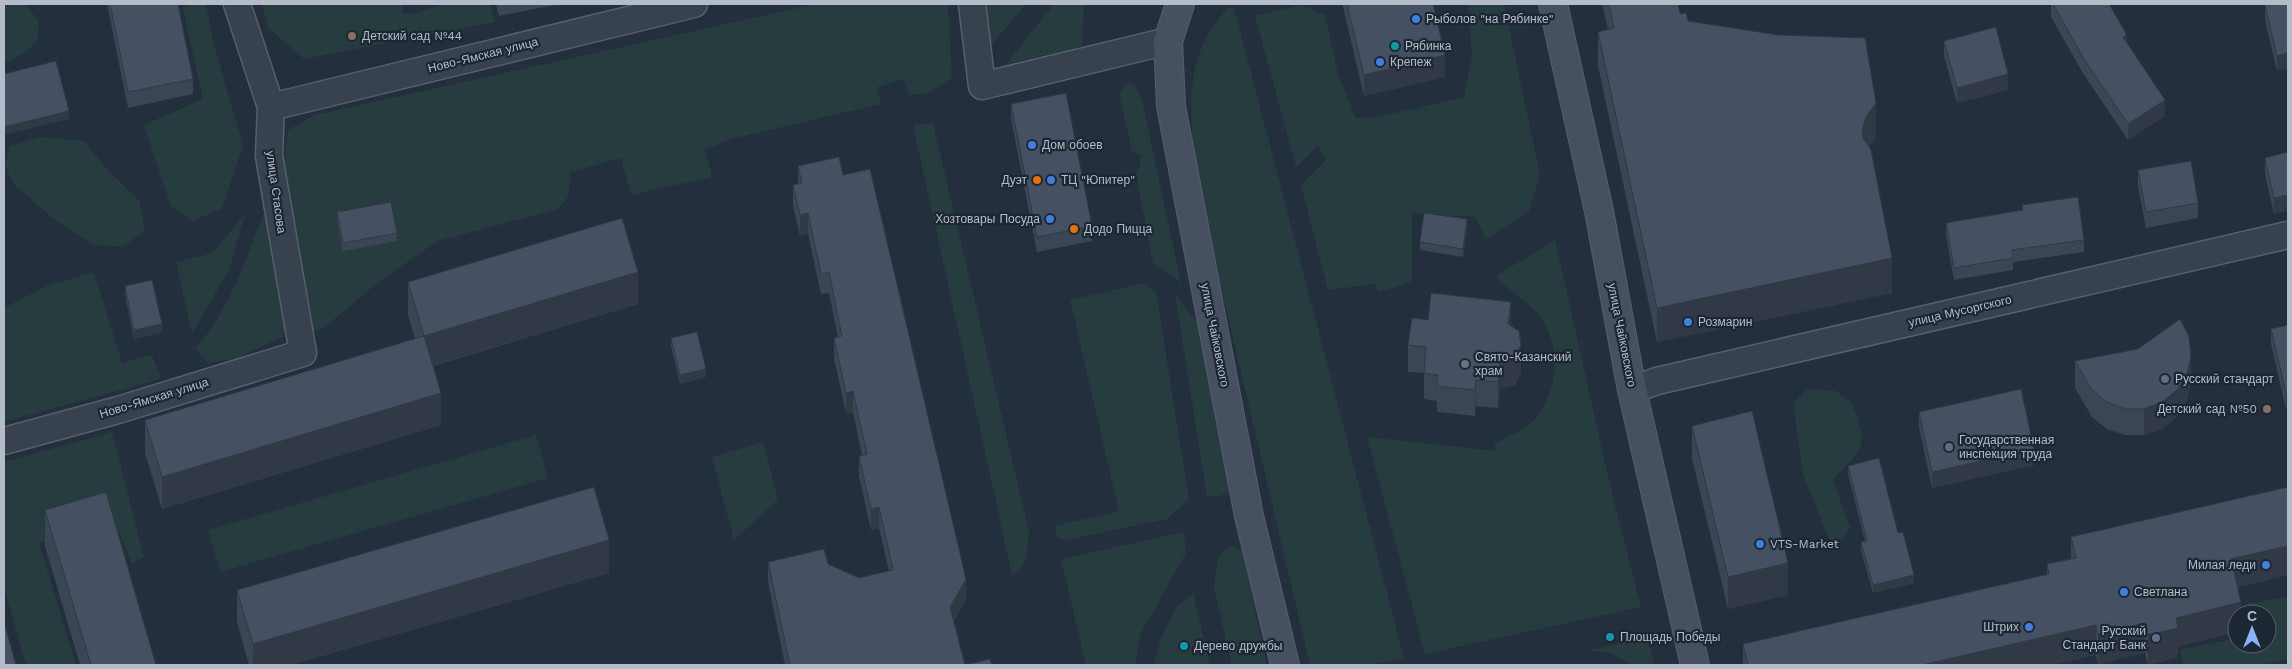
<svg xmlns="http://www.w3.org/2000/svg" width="2292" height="669" font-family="'Work Sans',sans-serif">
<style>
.green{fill:#263c3f}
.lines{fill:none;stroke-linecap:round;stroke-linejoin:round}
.minor-casing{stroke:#565f6c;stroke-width:29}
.secondary-casing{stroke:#565f6c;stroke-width:30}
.minor{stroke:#38414e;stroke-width:26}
.secondary{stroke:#465061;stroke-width:28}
.wall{fill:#3b4654}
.shaded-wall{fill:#303945}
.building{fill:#455162;stroke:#303945}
.shop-dot{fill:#3f7fe0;stroke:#1d2633;stroke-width:2}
.education-dot{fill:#8d6e63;stroke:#1d2633;stroke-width:2}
.culture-dot{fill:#0f9aa8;stroke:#1d2633;stroke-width:2}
.food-dot{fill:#e8710a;stroke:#1d2633;stroke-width:2}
.worship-dot{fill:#6b7280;stroke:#1d2633;stroke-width:2}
.service-dot{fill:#5c6f8a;stroke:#1d2633;stroke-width:2}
.labels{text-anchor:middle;stroke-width:4.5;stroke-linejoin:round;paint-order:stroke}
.poi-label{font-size:12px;fill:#b4bcc9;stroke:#1d2633;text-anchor:start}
.street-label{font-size:12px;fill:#b4bcc9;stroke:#1d2633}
</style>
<rect width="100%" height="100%" fill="#242f3e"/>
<path class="green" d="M4,4L26,5L38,20V39L26,52L4,63Z
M187,4H206L213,42L243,145L222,208L193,221L171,206L144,125L203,99L183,9Z
M262,4H403L402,13L414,14L444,4H490L495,22L304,59L268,28Z
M816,4H948L952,78L928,93L909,95L904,79L877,87L881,104L727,140L705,150L712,177L631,195L621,158L571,172L568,197L558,209L438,241L381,280L324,328L310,333L283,171L288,130L315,115Z
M980,4H1026L984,53Z
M1054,4H1084L1082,47L1006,64Z
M1468,4H1504L1540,175L1529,211L1486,239L1475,217L1412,213V282L1378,292L1375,284L1328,290L1301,185L1326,160L1318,145L1296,167L1255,16L1300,5L1325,15L1338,74L1356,118L1378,117L1464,97L1472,57Z
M1228,8H1234L1404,658L1370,665H1310L1197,185C1191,122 1179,58 1228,8Z
M1127,83L1135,85L1142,100L1181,283L1153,263L1136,174L1140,166L1141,156L1132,151L1119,93Z
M933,123L1029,532C1027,549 1029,567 1012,575L913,125Z
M40,137L84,141L110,173L140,201L145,231L122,247L92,244L51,217L13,183L5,165L10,146Z
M265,210L287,324L283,337L237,358L208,363L195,349C230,310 246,258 265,210Z
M245,214L229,270L192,333L176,262L213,253Z
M1555,240L1614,502L1641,607L1425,654L1367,437L1495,451V443C1510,436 1526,429 1537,416C1558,390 1561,346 1541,318C1528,301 1509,292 1496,276Z
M94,272L122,363L152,355L161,379L4,422V308L47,286Z
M1144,283L1156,292L1189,499L1167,519L1066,540L1057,537L1055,526L1119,511L1070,300Z
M1175,294L1197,322L1231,491L1219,496L1207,497Z
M1807,389L1836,391L1853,404L1862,433L1860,450L1833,480L1850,527L1843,539L1830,542L1803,475L1793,403Z
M112,432L144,557L132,564L114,521L39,543L76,665H26L4,587V462Z
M536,435L548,478L220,572L208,530Z
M763,442L778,500L734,540L712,457Z
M1184,532L1186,553L1140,635L1135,665H1086L1061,559Z
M1231,546L1242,550L1267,665H1232L1214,589L1218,557Z
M1193,593L1210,665H1154L1161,638L1177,606Z
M2288,597V659L2260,665H2183L2180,650L2237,638V644H2267V614H2250L2247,604Z
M1648,637L1654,665H1632L1608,652L1586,651Z"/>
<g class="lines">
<g class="minor-casing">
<path id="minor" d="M972,4L982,86L1168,41
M271,107L694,4
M1632,390L1657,381L2288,235
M4,441L118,410L303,353L269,156L271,107L237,4"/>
</g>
<g class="secondary-casing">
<path id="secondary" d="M1180,4L1168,41L1171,106L1249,516L1285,665
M1553,4L1599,211L1632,390L1695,665"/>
</g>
<use href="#minor" class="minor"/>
<use href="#secondary" class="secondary"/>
</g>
<path class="wall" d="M107,4H178L193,79V94L128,108Z
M496,4H560L499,16Z
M1343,4H1433L1445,77L1364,96L1343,7Z
M1602,4H1678L1680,14L1688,21L1876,138L1869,147L1892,293L1657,342L1598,66V32L1608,30Z
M2051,4H2109L2127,43L2165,116L2128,140L2084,75L2051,17Z
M2288,4L2277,71L2265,20V5Z
M1944,41L2008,90L1957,103L1944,56Z
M1011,104L1092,226V241L1037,252L1011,119Z
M2288,152V210L2274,214L2265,174V158Z
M798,166L843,175L966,599L954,621L965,665H992H785L768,582V562L828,564L859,578L889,571L879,528L871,530L859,476V456L862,455L853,412L846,413L834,358V338L838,337L829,293L821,294L808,234L800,236L793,206V185L798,184Z
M2138,170L2198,203V218L2146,228L2138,186Z
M2022,205L2084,240V252L2013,262V270L1954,280L1946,235V223L2022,210Z
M337,212L397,233V241L343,251L337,220Z
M1467,227L1463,257L1420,250V242Z
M408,282L638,304L433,366L441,425L162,509L145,453V420L415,339L408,315Z
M125,286L162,332L134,339L125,294Z
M1428,320L1511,326L1521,371L1515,385L1500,389L1498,408L1476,406L1475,416L1437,412V401L1424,399V373L1408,372V345Z
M2288,325V408L2286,409L2271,344V329Z
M671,338L706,377L680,384L671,346Z
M2075,361L2191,382L2187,400L2177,417L2162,429L2144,435H2125L2107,429L2092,417L2075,388Z
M1919,412L2034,465L1932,488L1919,427Z
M1692,426L1788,595L1728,609L1692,458Z
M1848,466L1898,533L1914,583L1873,593L1861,550V542L1865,541L1848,474Z
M2288,487V575L2238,587L2241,614L2178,647V657L2148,665L2145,653L2098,664L2096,655L2051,665H1743V644L2047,574V564L2071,559V537Z
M45,510L156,665H80L45,546Z
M609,573L291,665H249L237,622V590Z"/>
<path class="shaded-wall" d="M2127,35V51L2123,37Z
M2288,53V69L2277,71V56Z
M1445,55V77L1364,96V75Z
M2008,74V90L1957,103V88Z
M2165,100V116L2128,140V124Z
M1876,103V138L1866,151L1862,131L1866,117Z
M69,111V119L4,135V127Z
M2288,195V210L2274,214V198Z
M808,213V234L800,236V215Z
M1467,219V227L1463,257V249Z
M1892,258V293L1657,342V308Z
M638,272V304L424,368V336Z
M1511,302V328L1508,324Z
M162,324V332L134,339V330Z
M1521,345V371L1515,385L1500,389L1498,408V382L1500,362Z
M2191,356V382L2187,400L2177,417L2162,429L2144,435V409Z
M706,369V377L680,384V375Z
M1476,380V406L1475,416V390Z
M853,391V412L846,413V393Z
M441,393V425L162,509V477Z
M2286,393H2288V408L2286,409Z
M2034,449V465L1932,488V472Z
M879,507V528L871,530V509Z
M609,540V573L291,665H253V644Z
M2288,546V575L2231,588V559Z
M1788,563V595L1728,609V577Z
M1914,575V583L1873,593V585Z
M966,579V599L950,627V607Z
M2241,602V614H2237V632L2178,647V657L2148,665V635L2176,618Z
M2145,623V653L2098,664V634Z
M2096,625V655L2051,665H1922Z"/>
<path class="building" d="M110,4H178L193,79L128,92Z
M1347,4H1433L1445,55L1364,75Z
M1609,4H1678L1680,14L1686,13L1688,21L1778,35L1865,38L1876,103L1866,117L1862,131L1863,138L1871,150L1892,258L1657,308L1598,32L1614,28Z
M2053,4H2109L2127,35L2123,37L2165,100L2128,124L2084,59Z
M2270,4H2288V53L2277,56L2265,5Z
M1996,27L2008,74L1957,88L1944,41Z
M56,61L69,111L4,127V74Z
M1066,93L1092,226L1037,237L1011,104Z
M2288,152V195L2274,198L2265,158Z
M839,157L843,175L870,169L966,579L950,607L965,665L990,659L992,665H790L768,562L824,549L828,564L859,578L893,570L879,507L871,509L859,456L867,454L853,391L846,393L834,338L842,336L829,272L821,274L808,213L800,215L793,185L802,183L798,166Z
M2191,161L2198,203L2146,212L2138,170Z
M2078,197L2084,240L2012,250L2013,258L1954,268L1946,223L2023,210L2022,205Z
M391,202L397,233L343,243L337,212Z
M1424,213L1467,219L1463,249L1420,242Z
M622,218L638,272L424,336L408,282Z
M152,280L162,324L134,330L125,286Z
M1431,293L1511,302L1508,324L1519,331L1521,345L1515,358L1500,362L1498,382L1476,380L1475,390L1437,386L1438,375L1424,373L1426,347L1408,345L1412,318L1428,320Z
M2180,319L2189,337L2191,356L2187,374L2177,390L2162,402L2144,409H2125L2107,402L2092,390L2075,361L2138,349Z
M2288,325V393H2286L2271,329Z
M697,332L706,369L680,375L671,338Z
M424,336L441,393L162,477L145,420Z
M2021,389L2034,449L1932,472L1919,412Z
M1752,411L1788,563L1728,577L1692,426Z
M1879,458L1898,533L1903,532L1914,575L1873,585L1861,542L1867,541L1848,466Z
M594,487L609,540L253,644L237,590Z
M2288,487V546L2231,559L2241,602L2176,618L2178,628L2148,635L2145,623L2098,634L2096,625L1922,665H1748L1743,644L2049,574L2047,564L2076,558L2071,537Z
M106,492L156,665H91L45,510Z
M4,622L16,665H4Z"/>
<g class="shop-dot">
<circle cx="1416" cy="19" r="5"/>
<circle cx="1380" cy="62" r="5"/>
<circle cx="1032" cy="145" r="5"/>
<circle cx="1051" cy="180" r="5"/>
<circle cx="1050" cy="219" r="5"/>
<circle cx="1688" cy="322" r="5"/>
<circle cx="1760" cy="544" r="5"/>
<circle cx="2266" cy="565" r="5"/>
<circle cx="2124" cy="592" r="5"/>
<circle cx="2029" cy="627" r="5"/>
</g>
<g class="education-dot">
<circle cx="352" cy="36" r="5"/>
<circle cx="2267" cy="409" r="5"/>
</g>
<g class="culture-dot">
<circle cx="1395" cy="46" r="5"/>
<circle cx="1610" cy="637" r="5"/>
<circle cx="1184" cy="646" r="5"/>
</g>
<g class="food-dot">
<circle cx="1037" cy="180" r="5"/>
<circle cx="1074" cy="229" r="5"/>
</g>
<circle class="worship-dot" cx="1465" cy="364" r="5"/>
<g class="service-dot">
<circle cx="2165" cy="379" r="5"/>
<circle cx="1949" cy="447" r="5"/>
<circle cx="2156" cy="638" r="5"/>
</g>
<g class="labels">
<g class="poi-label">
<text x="1426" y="23">Рыболов "на Рябинке"</text>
<text x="362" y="40">Детский сад №44</text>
<text x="1405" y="50">Рябинка</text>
<text x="1390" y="66">Крепеж</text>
<text x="1042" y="149">Дом обоев</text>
<text x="1027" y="184" text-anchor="end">Дуэт</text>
<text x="1061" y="184">ТЦ "Юпитер"</text>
<text x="1040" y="223" text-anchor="end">Хозтовары Посуда</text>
<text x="1084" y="233">Додо Пицца</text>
<text x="1698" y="326">Розмарин</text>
<text x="1475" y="361">Свято-Казанский<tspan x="1475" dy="14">храм</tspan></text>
<text x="2175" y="383">Русский стандарт</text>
<text x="2257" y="413" text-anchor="end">Детский сад №50</text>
<text x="1959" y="444">Государственная<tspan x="1959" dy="14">инспекция труда</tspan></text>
<text x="1770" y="548">VTS-Market</text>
<text x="2256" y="569" text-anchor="end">Милая леди</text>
<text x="2134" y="596">Светлана</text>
<text x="2019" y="631" text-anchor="end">Штрих</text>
<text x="2146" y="635" text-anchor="end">Русский<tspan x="2146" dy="14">Стандарт Банк</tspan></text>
<text x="1620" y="641">Площадь Победы</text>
<text x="1194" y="650">Дерево дружбы</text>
</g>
<g class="street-label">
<text transform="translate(483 55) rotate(-14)" y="4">Ново-Ямская улица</text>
<text transform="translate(276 192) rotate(82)" y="4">улица Стасова</text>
<text transform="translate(1960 311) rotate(-13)" y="4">улица Мусоргского</text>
<text transform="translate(1215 335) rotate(79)" y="4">улица Чайковского</text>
<text transform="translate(1622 335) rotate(79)" y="4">улица Чайковского</text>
<text transform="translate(154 398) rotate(-17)" y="4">Ново-Ямская улица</text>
</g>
</g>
<rect width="2292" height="669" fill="none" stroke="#b4bcc9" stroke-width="10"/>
<g transform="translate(2252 629)"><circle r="24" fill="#1d2633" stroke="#59626f"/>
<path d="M0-4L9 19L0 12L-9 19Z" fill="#8ab4f8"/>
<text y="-8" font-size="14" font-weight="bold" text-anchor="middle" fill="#b4bcc9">С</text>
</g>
</svg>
